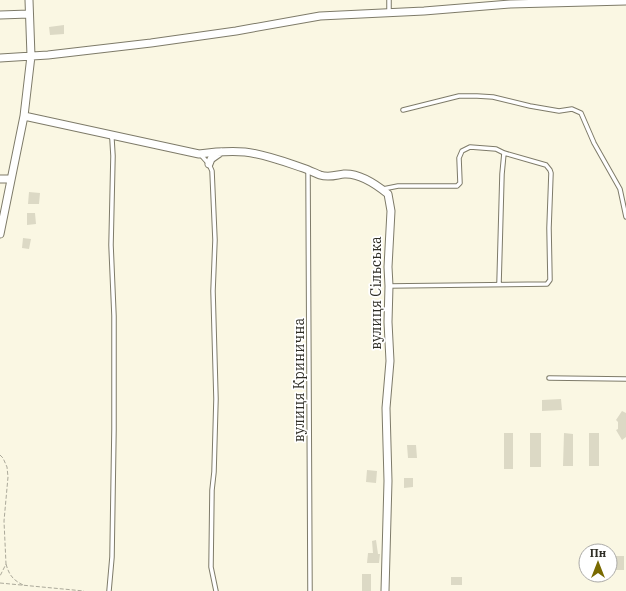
<svg xmlns="http://www.w3.org/2000/svg" width="626" height="591" font-family="'IBM Plex Serif',serif">
<style>
.building{fill:#dcd9c5}
.lines{fill:none;stroke-linecap:round;stroke-linejoin:round}
.service-casing{stroke:#7e7b69;stroke-width:5.5}
.minor-casing{stroke:#7e7b69;stroke-width:9}
.path{stroke:#aba99a;stroke-width:1;stroke-dasharray:4 2;stroke-linecap:butt}
.service{stroke:#fff;stroke-width:3.5}
.minor{stroke:#fff;stroke-width:7}
.labels{text-anchor:middle;stroke-width:3.5;stroke-linejoin:round;paint-order:stroke}
.street-label{font-size:14px;fill:#2f2e26;stroke:#fff}
</style>
<rect width="100%" height="100%" fill="#faf7e3"/>
<path class="building" d="M64,25V34L50,35L49,27Z
M29,192L40,193L39,204H28Z
M27,213H35L36,224L27,225Z
M23,238L31,239L29,249L22,248Z
M561,399L562,410L542,411V400Z
M622,411L626,413V437L622,440L616,430L618,429V422L616,420Z
M504,433H513V469H504Z
M530,433H541V467H530Z
M564,433L573,434V466H563Z
M589,433H599V466H589Z
M407,445H416L417,458H408Z
M367,470L377,471L376,483L366,482Z
M404,478H413V487L404,488Z
M376,540L378,554H380L379,563H367L368,553H373L372,541Z
M610,556H624V570H610Z
M362,574H371V591H362Z
M451,577H462V585H451Z"/>
<g class="lines">
<g class="service-casing">
<path id="service" d="M389,0V12
M403,110L459,96H477L493,97L530,106L559,111L572,109L581,113L594,143L620,189L626,217
M200,154L209,164L212,171L215,240L213,291L216,399L214,472L212,490L211,567L216,591
M308,171L310,591
M383,189L398,186H457L460,183L459,158L462,151L470,147L496,149L504,153L546,165L550,170L551,173L549,228L550,280L547,284L389,286
M499,284L502,174L504,153
M549,378L626,379
M109,591L112,557L114,429V316L111,245L113,156L112,139L111,135"/>
</g>
<g class="minor-casing">
<path id="minor" d="M0,15L29,14
M0,58L48,55L151,43L236,31L320,16L424,11L510,4L626,1
M24,116L199,154C214,152 229,151 245,152C264,154 285,162 303,168C309,170 315,173 320,175C329,178 336,175 344,174C359,173 377,185 388,194L391,211L388,267L389,286L388,322L390,361L386,408L388,481L385,591
M209,164L211,159L221,152
M0,179H11
M0,234L24,116L31,56L29,0"/>
</g>
<path class="path" d="M0,455L3,458L7,467L8,477L4,521L6,564L0,576
M6,564C9,575 13,580 23,585
M0,583L84,591"/>
<use href="#service" class="service"/>
<use href="#minor" class="minor"/>
</g>
<g class="labels">
<g class="street-label">
<text transform="translate(376 293) rotate(-90)" y="5">вулиця Сільська</text>
<text transform="translate(299 380) rotate(-90)" y="5">вулиця Кринична</text>
</g>
</g>
<g transform="translate(598 563)"><circle r="19" fill="#ffffff" stroke="#acaba8"/>
<path d="M0-3L7 15L0 10L-7 15Z" fill="#796a01"/>
<text y="-6" font-size="11" font-weight="bold" text-anchor="middle" fill="#2f2e26">Пн</text>
</g>
</svg>
